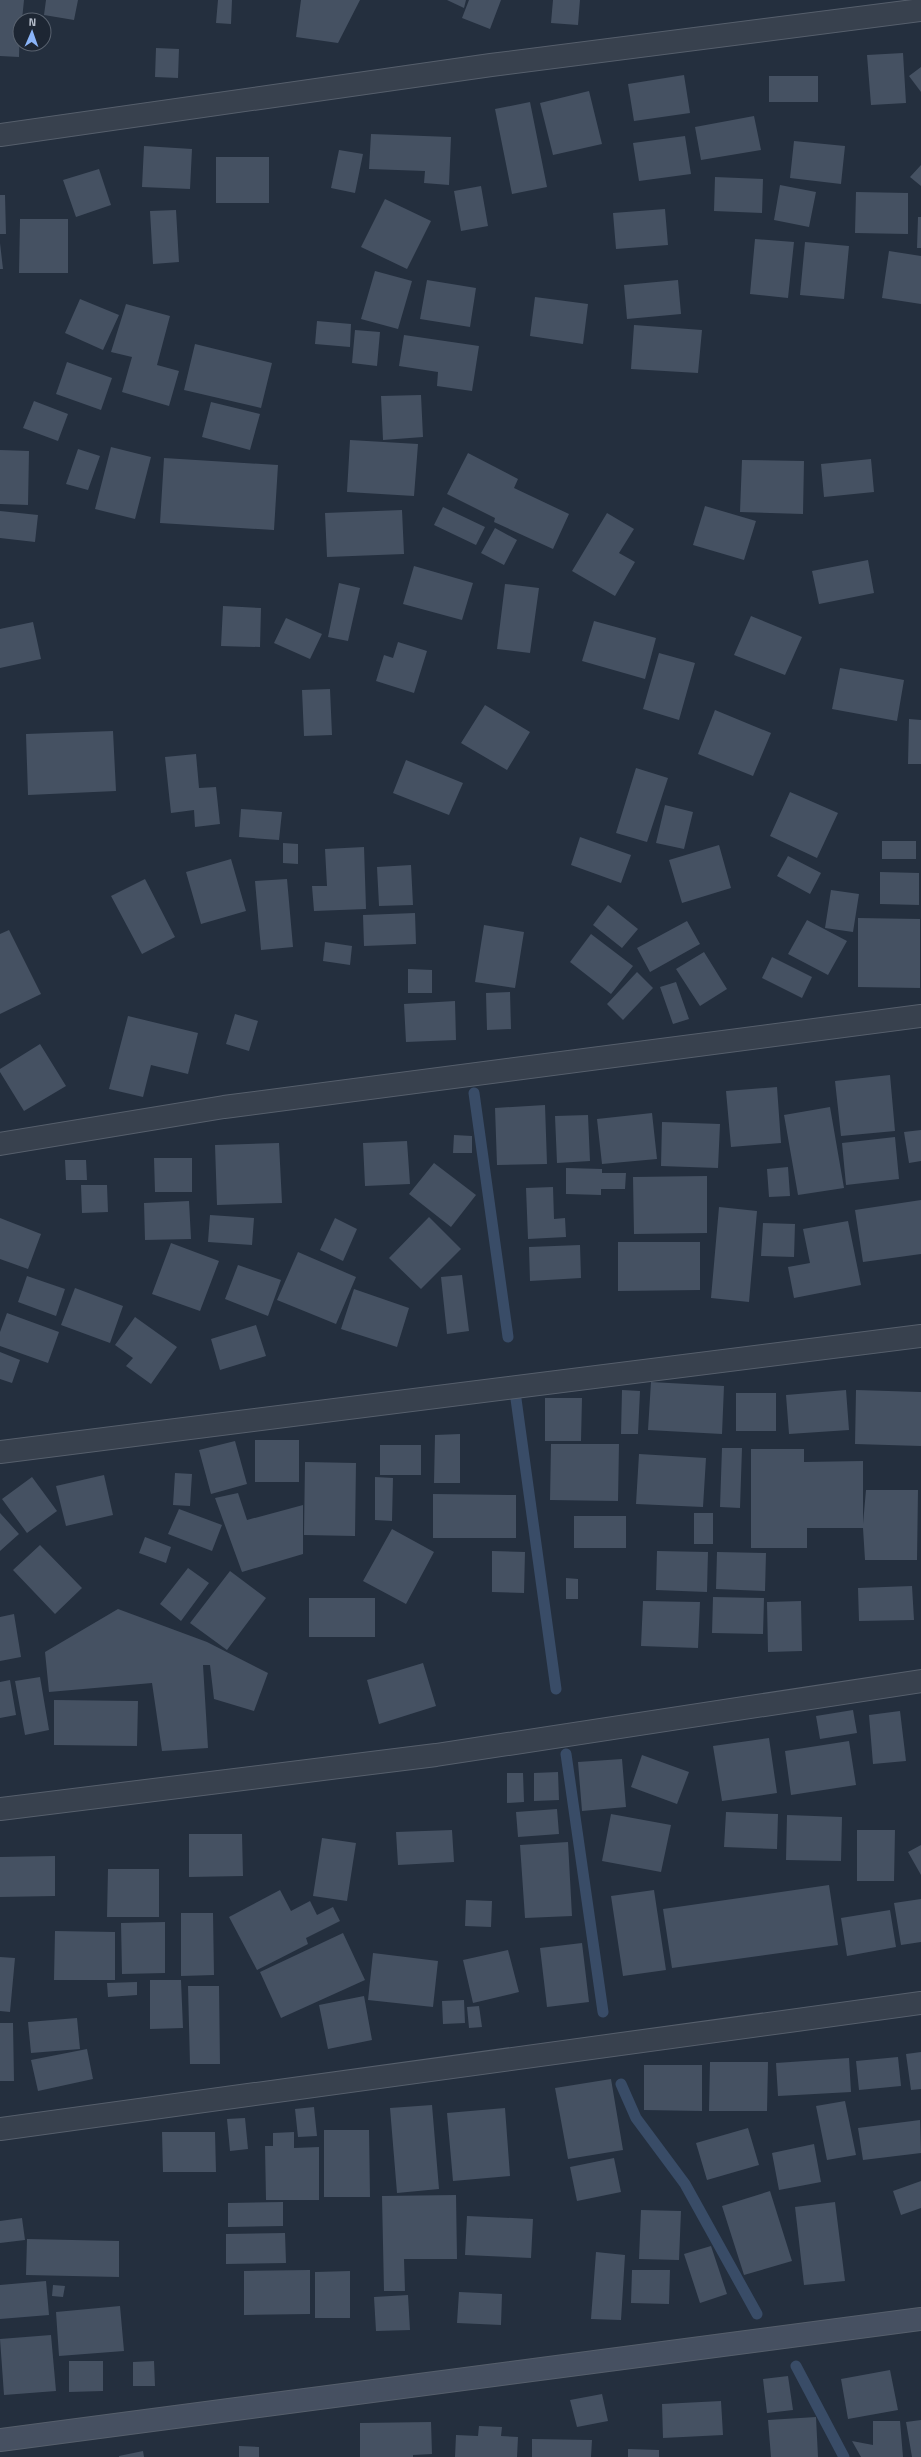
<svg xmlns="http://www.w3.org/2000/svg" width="921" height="2457" font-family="'Titillium Web',sans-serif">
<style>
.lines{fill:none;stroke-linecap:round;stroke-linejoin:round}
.stream{stroke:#394c67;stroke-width:11}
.building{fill:#455162}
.street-casing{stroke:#565f6c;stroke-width:24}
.secondary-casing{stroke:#565f6c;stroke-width:24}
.street{stroke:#38414e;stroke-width:22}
.secondary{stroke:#465061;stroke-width:22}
</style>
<rect width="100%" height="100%" fill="#242f3e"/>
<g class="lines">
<path class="stream" d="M474,1093L508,1337
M516,1399L556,1689
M566,1754L603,2012
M621,2084L636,2118L685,2184L757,2314
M796,2366L844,2457"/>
</g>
<path class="building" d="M0,0H24L22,20H20L19,57L0,56Z
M46,0H78L74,20L44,15Z
M218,0H232L231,24L216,23Z
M301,0H360L338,43L296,37Z
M447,0H466L464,8Z
M469,0H501L490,29L462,18Z
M553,0H580L578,25L551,23Z
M156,48L179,49L178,78L155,77Z
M903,53L906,103L871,105L867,55Z
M921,67V92L909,76Z
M684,75L690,113L634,121L628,84Z
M769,76H818V102H769Z
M589,91L602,144L553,155L540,103Z
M530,102L547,187L512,194L495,109Z
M754,116L761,150L701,160L695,127Z
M371,134L451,137L449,185L424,183L425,171L369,169Z
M685,136L691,174L639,181L633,143Z
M794,141L845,146L841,184L790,178Z
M144,146L192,149L190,189L142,187Z
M339,150L363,154L355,193L331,188Z
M216,157H269V203H216Z
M921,165V186L910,177Z
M99,169L111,205L76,217L63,180Z
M715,177L763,179L762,213L714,211Z
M780,185L816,192L809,227L774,220Z
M481,186L488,226L461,231L454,191Z
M856,192L908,193V234L855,233Z
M0,195H5L6,234H0Z
M385,199L431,221L407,269L361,247Z
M665,209L668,245L616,249L613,213Z
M176,210L179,262L153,264L150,211Z
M918,217H921V248H917Z
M20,219H68V273H19Z
M755,239L794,242L788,298L750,294Z
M805,242L849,246L844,299L800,295Z
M0,243L3,269H0Z
M889,251L921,256V304L882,298Z
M375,271L412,281L398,329L361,319Z
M427,280L476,288L470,327L420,319Z
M678,280L681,314L627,319L624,285Z
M535,297L588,304L583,344L530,336Z
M80,299L119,315L103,350L65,333Z
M126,304L170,316L157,365L179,371L169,406L122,392L132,357L111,352Z
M317,321L351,324L350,347L315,344Z
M634,325L702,330L698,373L631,369Z
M355,330L380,332L377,366L352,363Z
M404,335L479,346L472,391L437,386L438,372L399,366Z
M195,344L272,363L261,408L184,390Z
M67,362L112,378L101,410L56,394Z
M421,395L423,437L383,440L381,396Z
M34,401L68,414L58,441L23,428Z
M211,402L260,414L250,450L202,437Z
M350,440L418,444L414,496L347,492Z
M111,447L151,457L135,519L95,509Z
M78,449L100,456L88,490L66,484Z
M0,450L29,451L28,505L0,504Z
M468,453L518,479L514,488L569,514L553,549L494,522L495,518L447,494Z
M164,458L278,465L274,530L160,523Z
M871,459L874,492L824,497L821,464Z
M742,460L804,461L803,514L740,512Z
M705,506L756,521L744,560L693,545Z
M443,507L485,527L476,545L434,525Z
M402,510L404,554L327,557L325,513Z
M0,511L38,515L35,542L0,538Z
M607,513L634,529L619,553L635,562L615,596L572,571Z
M495,528L517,540L504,565L481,553Z
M868,560L874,593L819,604L812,571Z
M414,566L473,583L462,620L403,604Z
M339,583L360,588L348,641L328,637Z
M505,584L539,588L530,653L497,649Z
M223,606L261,608L260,647L221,646Z
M751,616L802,637L785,675L734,655Z
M286,618L322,634L310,659L274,643Z
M594,621L656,638L645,679L582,661Z
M33,622L41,659L0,668V629Z
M398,642L427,651L414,693L376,681L384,655L393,658Z
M659,653L695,663L679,720L643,709Z
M840,668L904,680L897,721L832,709Z
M330,689L332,735L304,736L302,690Z
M485,705L530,732L507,770L461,743Z
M715,710L771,733L753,776L698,754Z
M909,719L921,720V764H908Z
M113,731L116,791L28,795L26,734Z
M196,754L199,788L216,787L220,824L195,827L194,810L171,813L165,757Z
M406,760L463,783L449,815L393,793Z
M636,768L668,778L647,842L616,833Z
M790,792L838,813L817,858L770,836Z
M665,805L693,812L684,849L656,843Z
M241,809L282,812L279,840L239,837Z
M580,837L631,855L621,883L571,865Z
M882,841H916V859H882Z
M283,843L298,844V864L283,863Z
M719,845L731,888L682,903L669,860Z
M364,847L366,909L314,911L312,886H327L325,849Z
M788,856L821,873L810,894L777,876Z
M231,859L246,911L201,924L186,872Z
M411,865L413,905L379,906L377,867Z
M880,872L919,873V905L880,904Z
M145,879L175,937L142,954L111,896Z
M287,879L293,947L261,950L255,881Z
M831,890L859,894L853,932L825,928Z
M608,905L638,929L622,948L593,925Z
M415,913L416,944L364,946L363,915Z
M858,918L920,919V988L858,987Z
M807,920L847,941L828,975L788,954Z
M687,921L700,944L650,972L637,948Z
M484,925L524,932L515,988L475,982Z
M9,930L41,994L0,1014V934Z
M591,934L633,966L611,994L570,962Z
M325,942L352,946L350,965L323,961Z
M704,952L727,989L700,1006L676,969Z
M772,957L812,977L802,998L762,978Z
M408,969L432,970V993H408Z
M637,972L653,988L623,1020L607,1004Z
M676,982L689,1019L673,1024L660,987Z
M510,992L511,1029L487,1030L486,993Z
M455,1001L456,1040L406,1042L404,1004Z
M235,1014L258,1021L249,1051L226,1044Z
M128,1016L198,1033L188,1074L151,1065L143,1097L109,1089Z
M40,1044L66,1086L24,1111L0,1072V1069Z
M890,1075L895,1131L841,1136L835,1081Z
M777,1087L781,1143L731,1147L726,1091Z
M545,1105L547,1164L497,1165L495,1108Z
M830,1107L844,1188L798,1195L784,1115Z
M652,1113L657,1159L602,1164L597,1119Z
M588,1115L590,1161L557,1163L555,1116Z
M662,1122L720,1124L718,1168L661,1166Z
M921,1130V1161L909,1163L904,1132Z
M454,1135L472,1136V1153H453Z
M895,1137L899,1179L846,1185L842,1143Z
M407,1141L410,1184L365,1186L363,1143Z
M279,1143L282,1203L217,1205L215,1145Z
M154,1158H192V1192H155Z
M65,1160H86L87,1180H66Z
M434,1163L476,1195L451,1227L409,1194Z
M788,1167L790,1196L769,1197L767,1169Z
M566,1168L602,1169V1173H626L625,1189H601V1195L566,1194Z
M707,1176V1233L634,1234L633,1177Z
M81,1185H107L108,1212L82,1213Z
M553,1187L554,1219L565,1218L566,1237L528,1239L526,1188Z
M921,1200V1254L863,1262L855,1210Z
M189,1201L191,1239L145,1240L144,1203Z
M719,1207L757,1211L749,1302L711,1298Z
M210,1215L254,1218L252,1245L208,1242Z
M429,1217L461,1249L421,1289L389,1258Z
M0,1218L41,1234L28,1269L0,1259Z
M335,1218L357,1229L343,1261L320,1250Z
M848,1221L861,1285L794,1298L788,1267L810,1263L803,1229Z
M763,1223L795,1224L794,1257L761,1256Z
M618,1242H700V1290L618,1291Z
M171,1243L219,1261L200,1311L152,1294Z
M580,1245L581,1278L530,1281L529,1247Z
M298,1252L356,1277L336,1324L277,1300Z
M238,1265L281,1280L268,1316L225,1299Z
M462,1275L469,1331L447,1334L441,1277Z
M27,1276L65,1289L56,1316L18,1302Z
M75,1288L123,1306L110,1343L61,1325Z
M354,1289L409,1308L397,1347L341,1329Z
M7,1313L59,1332L48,1363L0,1346V1332Z
M135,1317L177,1347L151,1384L126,1366L133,1358L115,1345Z
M256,1325L266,1356L220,1370L211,1339Z
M0,1352L20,1360L12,1383L0,1379Z
M651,1382L724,1386L722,1434L648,1430Z
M622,1390L640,1391L638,1434H621Z
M846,1390L849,1430L789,1434L786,1395Z
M856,1390L921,1392V1446L855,1444Z
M736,1393H776V1431H736Z
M545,1398H582L581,1441H545Z
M460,1434V1483H434L435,1435Z
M255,1440H299V1482H255Z
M235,1441L247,1484L211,1494L199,1450Z
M551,1444H619L618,1501L550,1500Z
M380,1445H421V1475H380Z
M722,1448H742L740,1508L720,1507Z
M751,1449H804V1462L863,1461V1524L866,1490H918L917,1560H865L863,1528H807V1548H751Z
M639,1454L706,1458L703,1507L636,1504Z
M305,1462L356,1463L355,1536L304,1535Z
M175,1473L192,1474L190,1506L173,1505Z
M104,1475L113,1515L66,1526L56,1486Z
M32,1477L57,1511L27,1533L2,1499Z
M375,1477L393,1478L392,1521L375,1520Z
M238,1493L247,1520L303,1505V1554L242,1572L215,1498Z
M433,1494L516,1495V1538H433Z
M179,1509L222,1525L212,1551L168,1534Z
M0,1513L19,1534L0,1551Z
M694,1513H713V1544H694Z
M574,1516H626V1548H574Z
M392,1529L434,1552L406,1604L363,1581Z
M145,1537L171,1547L166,1563L139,1553Z
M40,1545L82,1588L55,1614L13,1570Z
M492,1551L525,1552L524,1593L492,1592Z
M657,1551L708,1552L707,1592L656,1590Z
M717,1552L766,1553L765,1591L716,1589Z
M188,1568L209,1583L181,1621L160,1604Z
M230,1571L266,1598L227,1650L190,1623Z
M566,1578L578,1579V1599H566Z
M912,1586L914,1620L859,1621L858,1588Z
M713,1597L764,1598L763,1634L712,1633Z
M309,1598H375V1637H309Z
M643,1601L700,1602L698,1648L641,1646Z
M801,1601L802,1651L768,1652L767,1602Z
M118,1609L207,1642L268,1673L254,1711L214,1699L210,1665H203L208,1748L162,1751L152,1683L49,1692L45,1652Z
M14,1614L21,1657L0,1661V1617Z
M423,1663L436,1706L379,1724L367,1680Z
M40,1677L49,1730L25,1735L15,1681Z
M10,1680L16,1715L0,1718V1682Z
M54,1700L138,1701L137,1746L54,1745Z
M853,1710L857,1733L820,1739L816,1716Z
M900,1711L906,1761L873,1764L869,1715Z
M769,1738L777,1793L722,1801L713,1746Z
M849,1741L856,1785L791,1795L785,1751Z
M642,1755L689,1772L677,1804L631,1787Z
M622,1759L626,1807L582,1811L578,1762Z
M558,1772L559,1800L534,1801V1773Z
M507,1773H523L524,1802L507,1803Z
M557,1809L559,1834L518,1837L516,1812Z
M726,1812L778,1814L777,1849L724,1847Z
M611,1814L671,1825L661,1872L602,1861Z
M787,1815L842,1817L841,1861L786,1860Z
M452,1830L454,1862L398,1865L396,1832Z
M857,1830H895L894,1881H857Z
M189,1834H242L243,1876L189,1877Z
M322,1838L356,1843L347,1901L313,1896Z
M568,1842L572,1916L525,1918L520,1845Z
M921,1845V1875L908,1852Z
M55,1856V1896L0,1897V1857Z
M108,1869H159V1917H107Z
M829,1885L838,1945L672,1968L663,1909Z
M280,1890L291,1911L310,1901L317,1915L333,1907L340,1921L306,1938L308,1944L257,1970L229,1917Z
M654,1890L666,1970L623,1976L611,1896Z
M921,1899V1942L901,1945L894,1903Z
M466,1900L492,1901L491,1927L465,1926Z
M890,1910L896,1947L847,1956L841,1918Z
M181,1913H213L214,1975L181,1976Z
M165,1922V1973L122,1974L121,1923Z
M55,1931L115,1932V1980H54Z
M343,1933L365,1980L281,2018L260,1972Z
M582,1943L589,2002L547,2007L540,1948Z
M508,1950L519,1992L473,2003L463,1960Z
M373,1953L438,1961L433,2007L368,2000Z
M0,1957L15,1958L10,2012L0,2011Z
M150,1980H181L183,2028L150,2029Z
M137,1982V1995L108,1997L107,1983Z
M188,1986H219L220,2064H190Z
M364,1996L372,2040L328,2049L319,2005Z
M464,2000L465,2023L443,2024L442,2001Z
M479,2006L482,2027L469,2028L467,2007Z
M77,2018L80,2049L31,2053L28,2022Z
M0,2023H13L14,2081H0Z
M87,2049L93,2079L38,2091L31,2060Z
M921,2052V2089L911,2090L906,2054Z
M898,2057L901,2086L859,2090L856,2061Z
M849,2058L851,2092L778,2096L776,2063Z
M710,2062H768L767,2111H709Z
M644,2065H702V2111L644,2110Z
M611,2079L623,2150L568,2159L555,2088Z
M845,2101L856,2155L827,2160L816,2106Z
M432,2105L439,2189L397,2193L390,2108Z
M314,2107L317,2136L298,2137L295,2109Z
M505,2108L510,2176L453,2181L447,2113Z
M245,2118L248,2149L230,2151L227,2119Z
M920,2120L921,2153L863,2160L858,2128Z
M748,2128L759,2165L707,2180L696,2143Z
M324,2130H369L370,2197H324Z
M162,2132H215L216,2172H163Z
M294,2132V2148L319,2147V2200H266L265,2146H273V2133Z
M814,2144L821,2182L779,2190L772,2153Z
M614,2158L621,2192L577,2201L570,2167Z
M921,2181V2208L901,2215L893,2191Z
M770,2191L792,2261L744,2275L722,2206Z
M456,2195L457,2259H404L405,2291H384L382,2196Z
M283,2202V2226L228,2227V2203Z
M835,2202L845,2281L804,2285L795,2207Z
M641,2210L681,2211L679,2260L639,2259Z
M467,2216L533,2219L531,2258L465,2255Z
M22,2218L25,2240L0,2243V2221Z
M285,2233L286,2263L226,2264V2234Z
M27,2239L119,2241V2277L26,2275Z
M711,2246L727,2294L700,2303L684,2254Z
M596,2252L625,2255L621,2320L591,2319Z
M310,2270V2314L244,2315V2271Z
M632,2270H670L669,2304L631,2303Z
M350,2271V2318H315V2272Z
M46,2281L49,2315L0,2319V2285Z
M53,2285L65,2286L63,2297L52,2296Z
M459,2292L502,2294L501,2325L457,2323Z
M408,2295L410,2330L376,2331L374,2297Z
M120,2306L124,2351L59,2356L56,2312Z
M51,2335L56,2391L4,2395L0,2339Z
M69,2361H103V2391L69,2392Z
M154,2361L155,2386H133V2362Z
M890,2370L898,2410L848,2419L841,2379Z
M788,2376L793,2410L767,2413L763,2379Z
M602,2394L608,2421L577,2427L570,2400Z
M721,2401L723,2435L663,2438L662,2404Z
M816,2417L818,2457H771L768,2420Z
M921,2420V2457H912L906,2422Z
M873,2421H900L903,2457H861L852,2441L873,2445Z
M431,2422L432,2454L413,2455V2457H360V2423Z
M479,2426L502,2427L501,2436L518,2437L517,2457H455L456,2435L478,2436Z
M532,2439L592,2440L591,2457H532Z
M239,2446L259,2447V2457H239Z
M628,2449L659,2450V2457H628Z
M143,2451L144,2457H119V2456Z"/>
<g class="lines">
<g class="street-casing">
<path id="street" d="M0,135L491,65L921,10
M0,1144L224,1107L921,1016
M0,1452L921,1336
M0,1809L436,1755L921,1681
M0,2129L921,2003"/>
</g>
<g class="secondary-casing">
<path id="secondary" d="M0,2440L921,2319"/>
</g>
<use href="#street" class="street"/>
<use href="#secondary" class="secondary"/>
</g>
<g transform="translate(32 32) rotate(2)"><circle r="19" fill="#1d2633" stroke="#59626f"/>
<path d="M0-3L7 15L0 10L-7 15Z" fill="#8ab4f8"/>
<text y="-6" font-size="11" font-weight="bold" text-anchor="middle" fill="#b4bcc9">N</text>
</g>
</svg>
